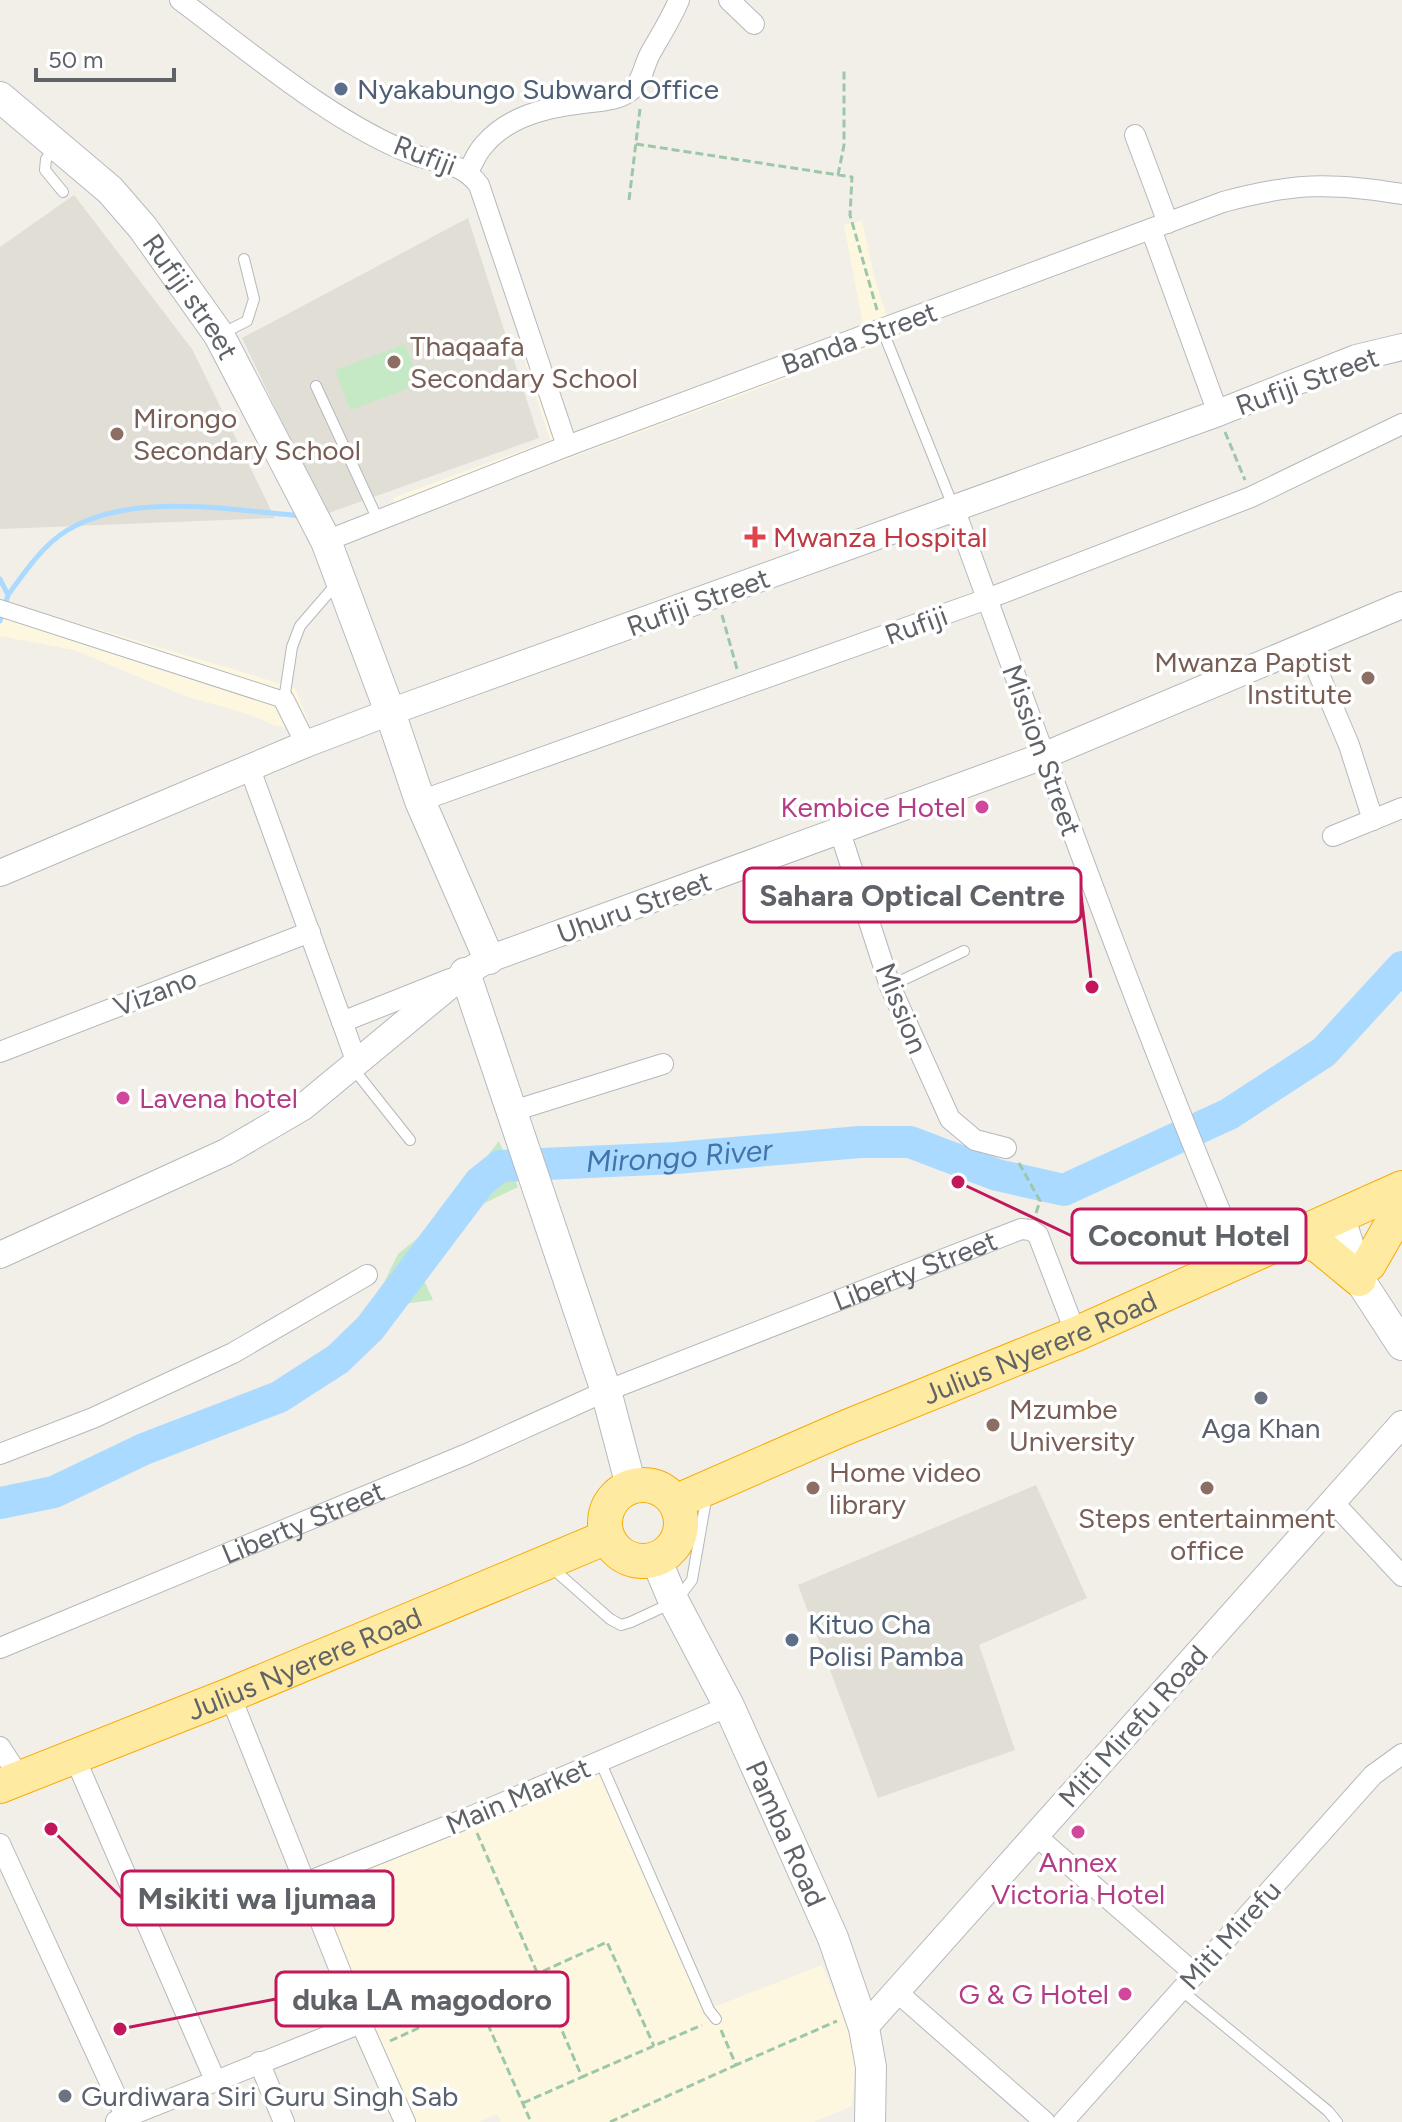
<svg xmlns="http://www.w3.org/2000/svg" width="1402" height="2122" font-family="Figtree,sans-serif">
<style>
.commercial{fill:#fef7e0}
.education{fill:#e1ded6}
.green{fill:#c5e8c5}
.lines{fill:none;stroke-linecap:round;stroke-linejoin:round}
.stream{stroke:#aadaff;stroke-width:5}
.river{stroke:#aadaff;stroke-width:32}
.service-casing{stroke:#b5b8bc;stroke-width:12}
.pedestrian-casing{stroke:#b5b8bc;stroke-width:18}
.minor-casing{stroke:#b5b8bc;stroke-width:22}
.tertiary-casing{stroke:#b5b8bc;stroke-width:28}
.secondary-casing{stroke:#b6babf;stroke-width:32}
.trunk-casing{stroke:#f9ab00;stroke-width:36}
.path{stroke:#9cc7a9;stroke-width:3;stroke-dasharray:8 4;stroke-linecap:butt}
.service{stroke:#fff;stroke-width:10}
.pedestrian{stroke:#fff;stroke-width:16}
.minor{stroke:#fff;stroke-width:20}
.tertiary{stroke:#fff;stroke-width:26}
.secondary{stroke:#fff;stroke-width:30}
.trunk{stroke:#feeaa1;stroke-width:34}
.service-dot{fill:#5c6f8a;stroke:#fff;stroke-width:3}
.education-dot{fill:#8d6e63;stroke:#fff;stroke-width:3}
.health-dot{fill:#e0444e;stroke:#fff;stroke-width:3}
.hotel-dot{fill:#d1479c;stroke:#fff;stroke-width:3}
.worship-dot{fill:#6b7280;stroke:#fff;stroke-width:3}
.labels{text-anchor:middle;stroke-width:7;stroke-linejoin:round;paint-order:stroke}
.service-label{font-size:28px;fill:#4e5e75;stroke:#fff;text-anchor:start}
.street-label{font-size:28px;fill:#5f6368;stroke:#fff}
.education-label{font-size:28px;fill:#785e54;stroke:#fff;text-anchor:start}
.health-label{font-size:28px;fill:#be3a42;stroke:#fff;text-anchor:start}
.hotel-label{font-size:28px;fill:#b23c85;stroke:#fff;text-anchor:end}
.worship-label{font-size:28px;fill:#5b616d;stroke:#fff}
.water-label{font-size:30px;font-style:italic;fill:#4174aa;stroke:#fff}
.leader{fill:none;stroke:#c2185b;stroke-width:3}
.callout-dot{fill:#c2185b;stroke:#fff;stroke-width:3}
.callout{fill:#fff;stroke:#c2185b;stroke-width:3}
.callout-label{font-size:30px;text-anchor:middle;font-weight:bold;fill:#5f6368}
</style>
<rect width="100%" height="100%" fill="#f1efe8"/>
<path class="commercial" d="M862,221L875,280L887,316L901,311L910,333L401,520L393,498L550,440L519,342L541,334L573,432L863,325L844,225Z
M0,600L295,688L313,733L273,725L251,715L185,696L74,650L0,636Z
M600,1761L709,2009L822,1965L857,2044L852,2106L814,2122H501L497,2114L479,2122H405L305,1883Z"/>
<path class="education" d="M74,195L192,349L275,518L0,529V247Z
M468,218L539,438L326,514L242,338Z
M1036,1485L1087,1598L979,1645L1015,1750L878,1798L798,1585Z"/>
<path class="green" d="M405,344L420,384L350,410L335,370Z
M499,1141L518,1187L466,1212L449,1243L422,1276L433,1300L396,1305L377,1329L380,1340L363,1342L359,1319L369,1313L398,1254L434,1225Z"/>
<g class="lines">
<path class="stream" d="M0,579L8,595L0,621
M8,595C24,573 42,546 66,531C130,491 230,510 302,516"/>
<path class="river" id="s1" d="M0,1503L54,1492L144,1449L279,1397L338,1359L370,1328L480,1182L500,1166L676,1158L860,1142H910L997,1175L1064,1190L1229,1114L1324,1052L1402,967"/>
<g class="service-casing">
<path id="service" d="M57,148L46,159L45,170L63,192
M882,329L953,506
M221,334L247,321L254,299L244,259
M316,386L378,520
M284,700L292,647L300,626L338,582
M890,986L964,951
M352,1067L410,1140
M551,1567L610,1619L621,1625L631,1622L674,1602L683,1592L692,1580L707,1494
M600,1761L709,2010L716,2019
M1181,1990L1328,2111L1337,2122"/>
</g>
<g class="pedestrian-casing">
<path id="pedestrian" d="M0,608L284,700"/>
</g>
<g class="minor-casing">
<g id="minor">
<path d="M180,0C250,52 334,124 415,155C441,165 460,161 479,185L567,446"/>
<path d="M729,0L754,24"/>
<path d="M1135,135L1168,223"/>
<path d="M468,172C473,163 477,152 484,145C508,116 548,107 583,103C599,101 617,101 630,91C643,81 643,67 650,54C660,36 671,19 679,0"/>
<path d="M1151,229L1218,413"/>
<path d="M954,508C1046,760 1136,1012 1240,1259"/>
<path d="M326,541L567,446L1223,202C1292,183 1331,182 1402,194"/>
<path d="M1307,646L1349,745L1373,820"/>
<path d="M284,700L306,744"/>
<path d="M250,769L357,1063"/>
<path d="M420,801L987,599L1251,497L1402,424"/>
<path d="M840,832L890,986L950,1119L975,1140L1006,1148"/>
<path d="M1333,836L1402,808"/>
<path d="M342,1022L450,979"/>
<path d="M0,1052L310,932"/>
<path d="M513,1111L663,1064"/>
<path d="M0,1454L93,1418L233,1353L367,1275"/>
<path d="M1334,1503L1402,1576"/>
<path id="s2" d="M0,1648L467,1454L606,1391L1021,1229L1031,1230L1038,1235L1076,1334"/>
<path d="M230,1695L361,2023L405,2122"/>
<path d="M0,1747L20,1778"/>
<path d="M74,1756L215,2080"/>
<path d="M1035,1835L1195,1974"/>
<path d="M0,1844L128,2122"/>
<path d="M305,1883L470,1817L729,1706"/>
<path d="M897,1992L1045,2122"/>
<path d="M259,2062L284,2122"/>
<path d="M116,2121L361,2023"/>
<path d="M1063,2122L1373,1775L1402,1754"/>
</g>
</g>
<g class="tertiary-casing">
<path id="tertiary" d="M0,873L306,744L390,712L1218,413L1356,358L1402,347
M0,1255L226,1152L303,1107L465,973L489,959L1043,756L1402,605
M864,2028L1402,1424"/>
</g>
<g class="secondary-casing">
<g id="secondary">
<path id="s3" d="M0,97L110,190L143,228L219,335L326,541L390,712L420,801L489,959"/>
<path d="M465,973L606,1391L631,1486"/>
<path d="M1339,1215L1359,1279L1402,1345"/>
<path id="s4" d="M656,1559L674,1602L729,1706L833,1938L864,2028L871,2067L870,2122"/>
</g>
</g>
<g class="trunk-casing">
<g id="trunk">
<path d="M1291,1236L1319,1246L1359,1279"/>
<path d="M1369,1264L1402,1206"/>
<circle cx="643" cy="1523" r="38"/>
<path id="s5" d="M675,1502L842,1429L1076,1334L1402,1188"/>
<path id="s6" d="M0,1786L230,1695L607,1537"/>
</g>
</g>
<path class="path" d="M636,144L852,177L850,215L877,310
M838,175L844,145V68
M629,200L640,109
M1225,432L1245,480
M722,615L737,669
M1019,1163L1040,1201L1036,1213
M477,1833L582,2077L702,2025
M478,2002L531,2122
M721,2030L736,2065L837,2021
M390,2041L607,1942L654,2046
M523,2103L582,2077
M610,2122L736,2065"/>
<use href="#service" class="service"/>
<use href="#pedestrian" class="pedestrian"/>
<use href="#minor" class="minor"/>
<use href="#tertiary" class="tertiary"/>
<use href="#secondary" class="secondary"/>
<use href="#trunk" class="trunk"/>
</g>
<g class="service-dot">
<circle cx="341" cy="89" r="8"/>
<circle cx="792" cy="1640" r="8"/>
</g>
<g class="education-dot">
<circle cx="394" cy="362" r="8"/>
<circle cx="117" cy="434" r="8"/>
<circle cx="1368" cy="678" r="8"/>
<circle cx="993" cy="1425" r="8"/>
<circle cx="813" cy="1488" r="8"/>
<circle cx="1207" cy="1488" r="8"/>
</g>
<path class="health-dot" d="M751 525h8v8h8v8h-8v8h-8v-8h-8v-8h8z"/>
<g class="hotel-dot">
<circle cx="982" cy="807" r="8"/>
<circle cx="123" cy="1098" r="8"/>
<circle cx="1078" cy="1832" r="8"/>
<circle cx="1125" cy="1994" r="8"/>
</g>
<g class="worship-dot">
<circle cx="1261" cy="1398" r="8"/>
<circle cx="65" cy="2096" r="8"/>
</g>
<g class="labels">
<g class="service-label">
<text x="357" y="99">Nyakabungo Subward Office</text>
<text x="808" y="1634">Kituo Cha<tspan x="808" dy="32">Polisi Pamba</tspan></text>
</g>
<g class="street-label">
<text transform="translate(425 155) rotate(21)" y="10">Rufiji</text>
<text dy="10" stroke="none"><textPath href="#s3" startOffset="278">Rufiji street</textPath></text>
<text transform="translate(859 338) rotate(-20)" y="10">Banda Street</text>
<text transform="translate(1307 381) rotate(-20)" y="10">Rufiji Street</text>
<text transform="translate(698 602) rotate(-20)" y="10">Rufiji Street</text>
<text transform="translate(916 625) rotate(-20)" y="10">Rufiji</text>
<text transform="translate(1042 750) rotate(70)" y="10">Mission Street</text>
<text transform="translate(634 907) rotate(-20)" y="10">Uhuru Street</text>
<text transform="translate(155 992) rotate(-21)" y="10">Vizano</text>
<text transform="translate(902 1008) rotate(68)" y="10">Mission</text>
<text dy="10" stroke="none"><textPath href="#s2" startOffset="990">Liberty Street</textPath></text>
<text dy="10" stroke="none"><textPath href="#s5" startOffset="396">Julius Nyerere Road</textPath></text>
<text dy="10" stroke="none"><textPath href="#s2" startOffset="328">Liberty Street</textPath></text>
<text dy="10" stroke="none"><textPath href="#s6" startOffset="328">Julius Nyerere Road</textPath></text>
<text transform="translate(1133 1726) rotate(-48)" y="10">Miti Mirefu Road</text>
<text transform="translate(518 1796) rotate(-23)" y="10">Main Market</text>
<text dy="10" stroke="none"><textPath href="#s4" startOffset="304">Pamba Road</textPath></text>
<text transform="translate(1230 1935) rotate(-48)" y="10">Miti Mirefu</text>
</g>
<g class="education-label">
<text x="410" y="356">Thaqaafa<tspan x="410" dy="32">Secondary School</tspan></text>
<text x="133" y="428">Mirongo<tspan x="133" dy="32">Secondary School</tspan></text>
<text x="1352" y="672" text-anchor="end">Mwanza Paptist<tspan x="1352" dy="32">Institute</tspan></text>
<text x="1009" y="1419">Mzumbe<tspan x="1009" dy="32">University</tspan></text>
<text x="829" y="1482">Home video<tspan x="829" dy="32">library</tspan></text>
<text x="1207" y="1528" text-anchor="middle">Steps entertainment<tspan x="1207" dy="32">office</tspan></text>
</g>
<g class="health-label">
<text x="773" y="547">Mwanza Hospital</text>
</g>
<g class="hotel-label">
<text x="966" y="817">Kembice Hotel</text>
<text x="139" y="1108" text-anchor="start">Lavena hotel</text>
<text x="1078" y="1872" text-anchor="middle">Annex<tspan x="1078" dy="32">Victoria Hotel</tspan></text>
<text x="1109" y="2004">G &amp; G Hotel</text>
</g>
<g class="worship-label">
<text x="1261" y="1438">Aga Khan</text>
<text x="81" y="2106" text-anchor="start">Gurdiwara Siri Guru Singh Sab</text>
</g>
<g class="water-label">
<text dy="10" stroke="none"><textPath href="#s1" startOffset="802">Mirongo River</textPath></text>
</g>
</g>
<path class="leader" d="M1092 987L1081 895M958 1182L1072 1236M51 1829L122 1898M120 2029L276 1999"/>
<g class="callout-dot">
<circle cx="1092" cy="987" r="8"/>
<circle cx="958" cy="1182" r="8"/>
<circle cx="51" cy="1829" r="8"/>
<circle cx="120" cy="2029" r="8"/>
</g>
<g class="callout">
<rect x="744" y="868" width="337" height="54" rx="8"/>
<rect x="1072" y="1209" width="234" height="54" rx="8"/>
<rect x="122" y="1871" width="271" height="54" rx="8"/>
<rect x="276" y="1972" width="292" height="54" rx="8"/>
</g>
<g class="callout-label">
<text x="912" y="906">Sahara Optical Centre</text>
<text x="1189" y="1246">Coconut Hotel</text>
<text x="257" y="1909">Msikiti wa Ijumaa</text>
<text x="422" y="2010">duka LA magodoro</text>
</g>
<path d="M36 68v12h138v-12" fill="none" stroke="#5f6368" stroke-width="4"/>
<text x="48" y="68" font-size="24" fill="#5f6368" stroke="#ffffff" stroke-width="6" paint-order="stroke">50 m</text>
</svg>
